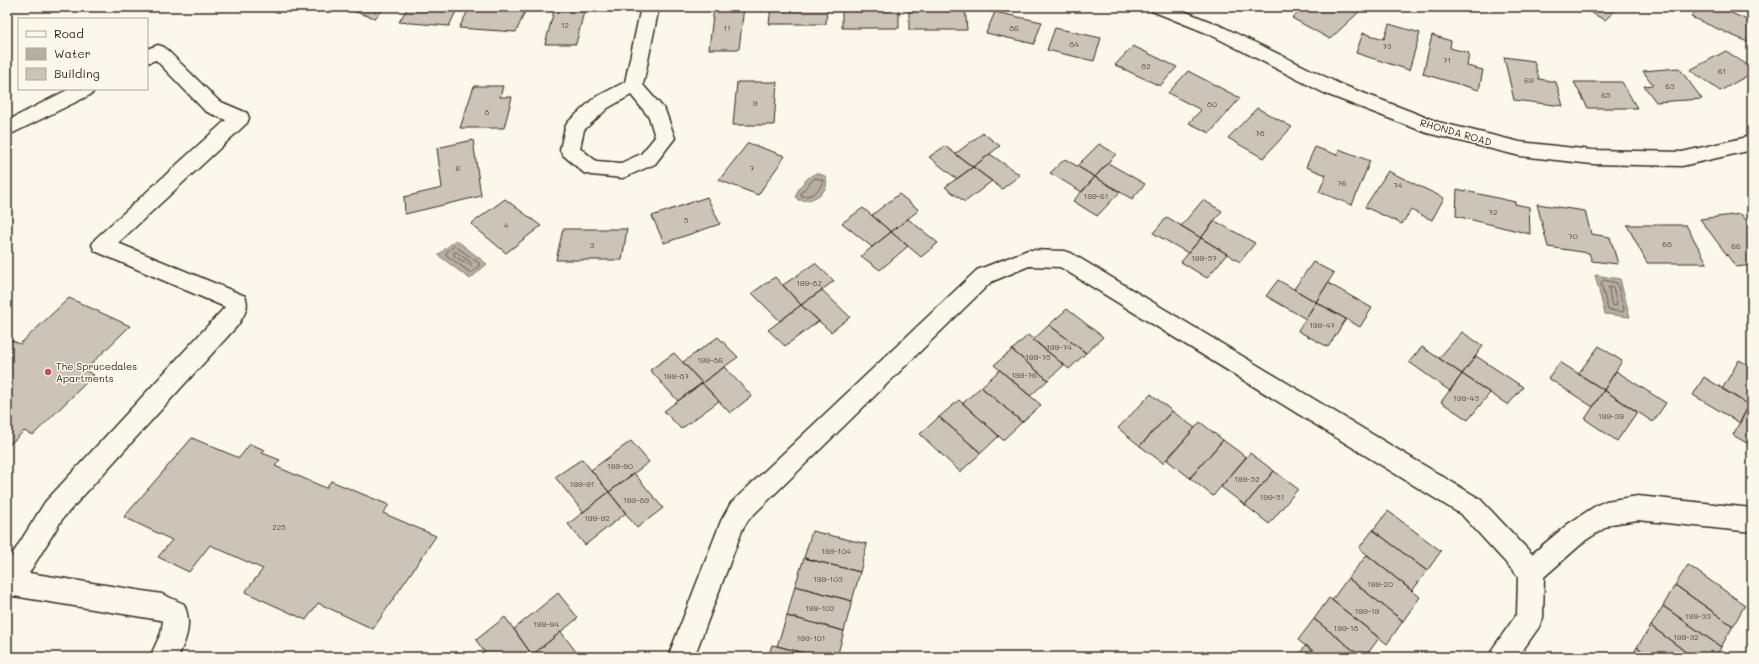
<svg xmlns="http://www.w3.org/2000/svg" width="1759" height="664" font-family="Mali,sans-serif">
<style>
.water{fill:#b6aea2;stroke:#85796d}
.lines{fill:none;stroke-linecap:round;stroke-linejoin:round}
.shore{stroke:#6c5f53;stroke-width:1}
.building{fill:#ccc4b9;stroke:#3b2a1e}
.minor-casing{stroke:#3b2a1e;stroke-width:3}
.minor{fill:#fbf7ec;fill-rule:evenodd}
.poi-dot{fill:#d1495b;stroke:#fbf7ec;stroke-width:1.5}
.labels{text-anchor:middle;stroke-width:3;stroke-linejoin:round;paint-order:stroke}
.number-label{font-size:8px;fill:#5f5045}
.street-label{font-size:10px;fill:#3b2a1e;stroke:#fbf7ec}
.poi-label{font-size:10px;fill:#3b2a1e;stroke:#fbf7ec;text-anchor:start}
</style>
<rect width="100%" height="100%" fill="#fbf7ec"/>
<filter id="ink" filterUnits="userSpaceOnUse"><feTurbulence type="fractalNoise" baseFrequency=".025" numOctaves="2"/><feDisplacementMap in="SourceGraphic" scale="8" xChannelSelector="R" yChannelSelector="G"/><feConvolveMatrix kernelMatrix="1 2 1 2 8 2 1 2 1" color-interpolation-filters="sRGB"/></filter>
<g filter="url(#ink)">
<path class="water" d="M817,173L825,176C833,191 812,203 798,200L796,196C797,188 809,175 817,173Z
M456,240L487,264L470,279L438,255Z
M1595,275L1620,279L1630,317L1605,314Z"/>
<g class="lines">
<path class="shore" d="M815,178L823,180C820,191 813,197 801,196V193Z
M455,246L479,263V266L471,273L446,255V253Z
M457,252L471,263V266L454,256V253Z
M1604,280L1617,283L1624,309L1623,312L1608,310L1601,283Z
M1609,287L1613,288L1617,304L1616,306L1612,305Z"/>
</g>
<path class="building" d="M339,7H386L375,18Z
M408,7H458L449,26L399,22Z
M485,7H527L516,32L459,28L469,9L483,10Z
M555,7H585L576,44H545Z
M714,7H744L739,49H709Z
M771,7H827L826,24H769Z
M842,7H899V28H842Z
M909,7H965L967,30H909Z
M1305,7H1312L1318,10L1321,7H1355L1361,10L1330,39L1292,18Z
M1580,7H1619L1605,20Z
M1698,7H1717L1752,22V44L1691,17Z
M995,12L1042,22L1034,44L986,33Z
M1389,24L1420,33L1409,70L1356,53L1363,33L1384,39Z
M1055,28L1101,38L1094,61L1047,50Z
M1432,35L1451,41L1450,48L1469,53L1467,66L1483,70L1479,90L1423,74Z
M1133,46L1177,67L1160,86L1115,65Z
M1726,51L1752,68V73L1720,91L1690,70Z
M1504,57L1534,61L1539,79L1556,82L1563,106L1514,100Z
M1679,68L1702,99L1656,102L1644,86L1653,85L1643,71Z
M1188,71L1240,98L1210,133L1189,123L1201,110L1168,93Z
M737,82H777L774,125H733Z
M1574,82H1622L1637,108H1588Z
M474,86H503L500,97H512L504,128H460Z
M1257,108L1292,127L1263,158L1228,138Z
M983,133L1000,146L973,167L955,154Z
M473,140L481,196L405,214L404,197L442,188L437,148Z
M748,143L785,156L758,195L719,180Z
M1099,144L1116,154L1095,177L1077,166Z
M945,146L973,167L957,179L929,157Z
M1315,147L1337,155L1339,149L1370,161L1352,205L1319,192L1326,175L1306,167Z
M990,154L1020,175L1002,189L973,167Z
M1065,159L1095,177L1082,192L1050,173Z
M1108,163L1145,184L1132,199L1095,177Z
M973,167L992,181L965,202L945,187Z
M1388,171L1444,198L1432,220L1411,210L1402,224L1365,207Z
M1095,177L1120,192L1097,216L1073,201Z
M1457,189L1515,202V204L1529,207L1530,234L1456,216Z
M899,194L919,210L891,232L872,215Z
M707,197L720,224L664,243L652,216Z
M505,199L541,226L506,253L471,224Z
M1203,200L1222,211L1201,238L1181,226Z
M1537,204L1585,211L1591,234L1610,237L1618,264L1592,261L1589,253L1548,247Z
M863,208L891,232L872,247L842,223Z
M1741,214L1752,227V265L1736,267L1700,219Z
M1167,217L1201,238L1188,253L1153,233Z
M908,219L938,243L921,257L891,232Z
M1215,221L1255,243L1240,262L1201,238Z
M1627,225H1686L1707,263H1647Z
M563,229H627L622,260H556Z
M891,232L908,246L880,270L861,256Z
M1201,238L1227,254L1207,278L1181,262Z
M1313,262L1334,273L1316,302L1294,289Z
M815,263L834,281L801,305L783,285Z
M775,277L801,305L780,321L752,293Z
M1278,280L1316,302L1306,319L1266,296Z
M1328,283L1372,308L1360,327L1316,302Z
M822,290L850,317L831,332L801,305Z
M69,298L130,326L85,370L94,375L33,435L24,431L7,447V344L11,340L20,344Z
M1316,302L1346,319L1328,347L1298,331Z
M801,305L819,321L785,346L768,330Z
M1067,309L1103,337L1086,353L1049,325Z
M1049,325L1086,353L1069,369L1033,340Z
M1462,332L1483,346L1462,374L1439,358Z
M1028,335L1064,365L1048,380L1012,350Z
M718,337L738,357L702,383L683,362Z
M1599,346L1622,361L1604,390L1578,374Z
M1422,347L1462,374L1450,391L1409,362Z
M1012,350L1048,380L1030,396L994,365Z
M674,353L702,383L678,401L650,370Z
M1476,356L1523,387L1508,405L1462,374Z
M1739,360L1752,367V399L1749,405L1722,389Z
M1560,362L1604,390L1593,407L1548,378Z
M724,367L752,396L730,413L702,383Z
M1000,370L1041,405L1022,422L981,387Z
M1616,371L1666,403L1653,422L1604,390Z
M1462,374L1490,393L1468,420L1441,402Z
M1704,377L1749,405L1740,423L1693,395Z
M702,383L719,401L681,429L664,411Z
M981,387L1022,422L1003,440L963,403Z
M1604,390L1637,412L1617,441L1585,419Z
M1151,394L1172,411L1140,446L1118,428Z
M959,400L999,436L981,453L939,417Z
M1749,405L1752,407V446L1733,435Z
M1172,411L1195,428L1163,463L1140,446Z
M939,417L981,453L960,472L920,434Z
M1200,422L1223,440L1190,478L1167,460Z
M192,438L239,458L250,444L265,450L262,453L280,460L275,466L326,488L331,481L389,505L383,513L436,536L373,629L318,603L306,620L245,592L263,569L210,545L189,572L158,557L172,540L124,517Z
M1223,440L1246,457L1213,496L1190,478Z
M631,441L649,462L609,492L591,470Z
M1250,453L1274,471L1245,505L1221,487Z
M582,459L609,492L583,512L555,477Z
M1274,471L1298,489L1269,524L1245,505Z
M634,473L663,508L637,528L609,492Z
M609,492L626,513L585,545L568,524Z
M1388,511L1441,551L1427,571L1373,530Z
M1373,530L1427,571L1412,591L1359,548Z
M812,531L867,544L860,572L804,558Z
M1367,555L1420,597L1403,621L1348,578Z
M804,558L860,572L852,601L795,586Z
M1688,565L1745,605L1733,626L1675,585Z
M1348,578L1403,621L1387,644L1332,600Z
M1675,585L1733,626L1721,647L1663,606Z
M795,586L852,601L844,631L787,616Z
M558,593L578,618L532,655L514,629Z
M1329,598L1379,638L1365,657H1362L1314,619Z
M1663,606L1721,647L1716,657H1693L1651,626Z
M787,616L844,631L837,657H820L777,646Z
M505,617L532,655L529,657H488L476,640Z
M1314,619L1362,657H1320L1298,640Z
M1651,626L1693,657H1650L1637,647Z
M561,632L580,657H534L532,655Z
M772,645L777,646L820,657H768Z
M1306,645L1320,657H1297Z
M1637,647L1650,657H1632Z"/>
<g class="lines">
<g class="minor-casing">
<path id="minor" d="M641,7H659L643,85L665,110L675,138L655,164L623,178L591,175L584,173L563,155L560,150L565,127L568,122L594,98L625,82ZM631,95L649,117L655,137L641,154L621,163L596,161L580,148L584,130L608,108Z
M1149,7H1174L1221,26L1340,84L1438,122L1520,142L1592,150L1682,152L1752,136V150L1682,166L1592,164L1520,156L1427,133L1326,94L1209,34L1152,11Z
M158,45L164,47L219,101L247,113L249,118L247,123L118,243L245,296C250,307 244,315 238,325L63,518L29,573L162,594L184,604C192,623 187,639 178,657H150L161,633L163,621L160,620L13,596L7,599V563L45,502L225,307L95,251L92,245L95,239L226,120L205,111L156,60L147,63V49Z
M69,89H94L92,94L7,136V121Z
M1028,250L1064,251L1071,253L1480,499L1532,554L1568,524L1597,505L1606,501L1638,496L1752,508V532L1638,520L1611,524L1586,540L1544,577L1543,618L1539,627L1518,657H1489L1493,648L1517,614L1518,576L1462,515L1060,267L1029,266L991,282L749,519L743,528L694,657H668L721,521L731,503L977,270Z"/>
</g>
<use href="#minor" class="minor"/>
</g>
</g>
<circle class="poi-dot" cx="48" cy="372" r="4"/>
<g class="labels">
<g class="number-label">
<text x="565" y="28">12</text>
<text x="727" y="31">11</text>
<text x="1014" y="31">86</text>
<text x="1074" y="47">84</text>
<text x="1387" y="49">73</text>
<text x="1447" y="63">71</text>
<text x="1146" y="69">82</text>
<text x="1722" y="74">61</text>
<text x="1529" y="83">69</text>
<text x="1670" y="89">63</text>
<text x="1606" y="98">65</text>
<text x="755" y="106">9</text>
<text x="1212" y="107">80</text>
<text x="487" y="115">8</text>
<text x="1260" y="136">78</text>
<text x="458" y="171">6</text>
<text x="752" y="171">7</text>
<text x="1342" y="186">76</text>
<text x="1398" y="188">74</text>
<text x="1096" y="199">199-61</text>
<text x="1493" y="215">72</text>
<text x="686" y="223">5</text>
<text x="506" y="228">4</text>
<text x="1573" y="239">70</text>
<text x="1667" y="247">68</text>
<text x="592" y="248">3</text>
<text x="1736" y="249">66</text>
<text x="1204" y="261">199-57</text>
<text x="809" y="286">199-82</text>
<text x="1322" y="328">199-47</text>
<text x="1059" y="350">199-74</text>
<text x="1038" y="360">199-75</text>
<text x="710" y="363">199-86</text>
<text x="1024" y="378">199-76</text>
<text x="676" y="379">199-87</text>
<text x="1466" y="401">199-43</text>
<text x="1611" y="419">199-39</text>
<text x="620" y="469">199-90</text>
<text x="1247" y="482">199-52</text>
<text x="582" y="487">199-91</text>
<text x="1272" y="500">199-51</text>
<text x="636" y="503">199-89</text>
<text x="597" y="521">199-92</text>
<text x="279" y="530">225</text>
<text x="836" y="554">199-104</text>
<text x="828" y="582">199-103</text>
<text x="1380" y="587">199-20</text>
<text x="820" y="611">199-102</text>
<text x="1367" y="614">199-19</text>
<text x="1698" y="619">199-33</text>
<text x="546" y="627">199-94</text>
<text x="1346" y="631">199-18</text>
<text x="1686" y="640">199-32</text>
<text x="811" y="641">199-101</text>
</g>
<g class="street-label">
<text transform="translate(1456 132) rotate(16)" y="4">RHONDA ROAD</text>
</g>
<g class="poi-label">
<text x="56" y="370">The Sprucedales<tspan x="56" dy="12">Apartments</tspan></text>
</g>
</g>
<rect width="1759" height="664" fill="none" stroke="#fbf7ec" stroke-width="24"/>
<rect x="12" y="12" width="1735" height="640" fill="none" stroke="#3b2a1e" stroke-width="1.5" filter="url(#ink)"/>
<rect x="18" y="18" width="130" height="72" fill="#fbf7ec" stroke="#aea59a"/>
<rect x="26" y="31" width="20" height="6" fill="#fbf7ec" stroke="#aea59a"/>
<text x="54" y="38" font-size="12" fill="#3b2a1e">Road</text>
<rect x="26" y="48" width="20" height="12" fill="#b6aea2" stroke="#aea59a"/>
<text x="54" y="58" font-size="12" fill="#3b2a1e">Water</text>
<rect x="26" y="68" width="20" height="12" fill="#ccc4b9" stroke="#aea59a"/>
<text x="54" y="78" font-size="12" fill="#3b2a1e">Building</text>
</svg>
